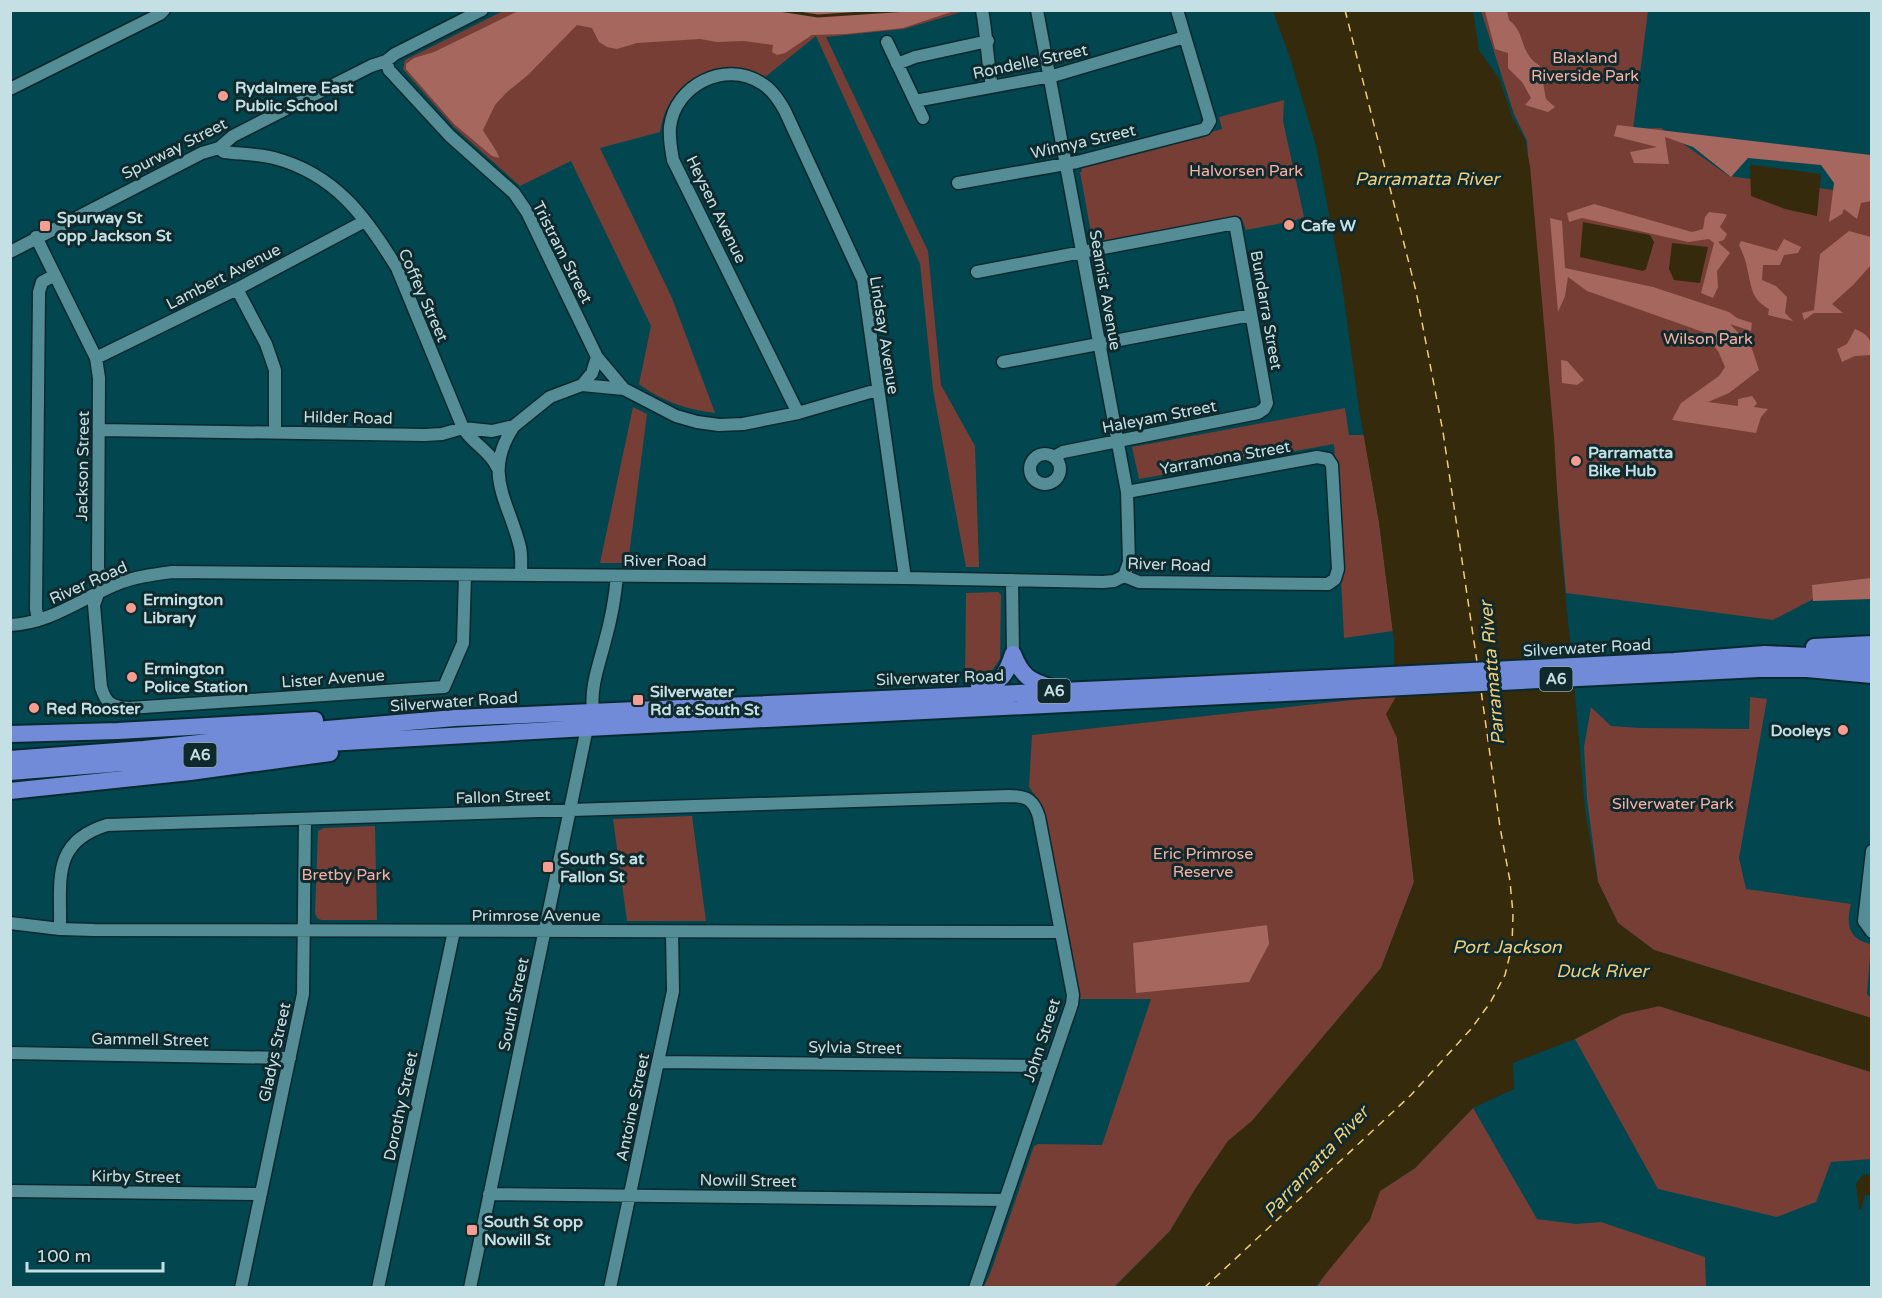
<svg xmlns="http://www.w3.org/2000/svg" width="1882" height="1298" font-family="'Varela Round',sans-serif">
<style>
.green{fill:#773e36}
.forest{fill:#a5675e}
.water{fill:#352a0b}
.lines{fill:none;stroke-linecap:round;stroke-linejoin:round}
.stream{stroke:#352a0b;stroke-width:3}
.ferry{stroke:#f0ce79;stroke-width:1.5;stroke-dasharray:8 6;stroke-linecap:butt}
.minor-casing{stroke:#0a292e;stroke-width:15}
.highway-casing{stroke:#0a292e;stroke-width:20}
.minor{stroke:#548d96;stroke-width:12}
.highway{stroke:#718bd9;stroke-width:16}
.poi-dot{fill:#f59d90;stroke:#10292c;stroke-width:2}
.labels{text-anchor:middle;stroke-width:6;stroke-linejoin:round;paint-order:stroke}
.shield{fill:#10292c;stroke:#8ea9ae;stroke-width:1.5}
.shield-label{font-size:15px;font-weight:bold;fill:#c4e0e5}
.park-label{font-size:16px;fill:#fab0a4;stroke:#10292c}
.street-label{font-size:16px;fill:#c4e0e5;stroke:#10292c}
.poi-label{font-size:16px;font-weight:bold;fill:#c4e0e5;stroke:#10292c;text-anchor:start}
.water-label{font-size:18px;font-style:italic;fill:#f0ce79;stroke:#10292c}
</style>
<rect width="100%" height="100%" fill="#02464f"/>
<path class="green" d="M503,11H965L904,29L826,37L928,251L941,385L975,446L979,567H966L933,390L920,264L816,36L765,77C717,56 668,78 660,132L600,148L672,298L715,413C687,410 661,401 639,384L651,326L571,161L520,186L454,127L403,69L405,60Z
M1481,11H1648L1633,129L1661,128L1729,176L1871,195V593L1819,596L1773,620L1566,593L1533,223L1527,141L1514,114Z
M1284,100L1283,121L1304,217L1293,221L1246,230L1241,217L1095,243L1094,238H1092L1080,172H1082L1081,167L1222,129L1219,117Z
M633,407L647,414L628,563H600Z
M1345,408L1349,435H1364L1379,522L1393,631L1344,638L1334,444L1139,479L1132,447Z
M998,592L1001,595L1000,659L988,676L965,678L966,593Z
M1397,695L1388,717L1397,737L1414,882L1381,968L1252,1121L1228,1141L1194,1191L1170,1231L1114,1287L983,1288L990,1274L1034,1146L1038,1144L1102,1145L1151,999H1080L1043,807L1029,787L1032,735Z
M1750,697L1767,699L1739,858L1746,889L1851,904C1846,924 1848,939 1871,944L1867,994L1871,998V1018L1654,950L1618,923L1598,882L1587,799L1584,747L1591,707L1611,726L1640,728L1749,729Z
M692,816L706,921H627L613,819Z
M375,826L377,920H322L318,919L315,914L318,831L324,828Z
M1659,1006L1871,1072V1159L1831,1162L1816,1202L1777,1217L1658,1189L1575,1039L1623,1014Z
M1473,1108L1537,1219L1576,1224L1601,1222L1705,1257L1706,1287L1316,1288L1380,1191L1415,1168Z"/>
<path class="forest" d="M814,10L835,12L849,10L954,11L903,28L846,34L812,35L785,53L777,55L772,52L773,45L744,41L717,42L700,39L637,43L617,49L607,47L599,42L592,28L577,25L528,75L506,93L495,105L483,130C487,138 498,151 499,158L492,156L454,124L406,69V64L414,58L434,52L518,11Z
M1485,11H1507L1509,20C1527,34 1518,52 1540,66L1546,99L1555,107L1548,112L1525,105L1531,98L1522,82L1508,68V53L1495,49Z
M1617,125L1871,155V201L1861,203L1857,219L1844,209L1842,214L1829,222L1834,183L1821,165L1748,158L1731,177L1693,147L1665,137L1669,164L1634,163L1630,152L1657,147L1614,136Z
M1594,204L1692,232L1703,229L1705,217L1709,212L1725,214L1727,215L1720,227L1727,234L1724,240L1718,242L1730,253L1717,271L1718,287L1713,298L1701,293L1714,243L1709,239L1688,242L1582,218L1569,222L1567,213Z
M1550,218L1562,221L1565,268L1653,287L1729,312L1737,318L1752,323L1751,331L1730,324L1751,346L1759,370L1729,393L1708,402L1738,406V399L1752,396L1757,403L1754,407L1768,409L1761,417L1756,433L1672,420L1681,403L1719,376L1725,367L1719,353L1706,333L1587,291L1568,277L1565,296L1558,312Z
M1849,231L1871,237V265L1853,285L1832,304L1843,313H1814L1804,320L1802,313L1814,310L1820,254Z
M1784,239L1801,247L1798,253L1784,255L1780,265H1763L1762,280L1776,286L1787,297L1785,313L1793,321L1768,315L1769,309C1750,298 1752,287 1747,268C1746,260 1742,252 1739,245L1741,241L1777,251Z
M1855,329C1869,335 1872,339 1871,355L1855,356L1842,362L1837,349L1847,344Z
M1561,360L1567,361L1584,380L1577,385L1562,383Z
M1871,578V599L1813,601L1812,585Z
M1267,925L1269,944L1249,982L1136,993L1133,943Z"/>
<path class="water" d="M1273,11H1473L1479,50L1500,80L1513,119L1524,137L1530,166L1554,437L1560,542L1573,671L1585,810L1598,882L1618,923L1654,950L1871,1018V1072L1659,1006L1623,1014L1575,1039L1513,1063L1514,1089L1473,1108L1415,1168L1380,1191L1370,1220L1315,1287L1114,1288L1170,1231L1194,1191L1228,1141L1252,1121L1381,968L1414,882L1397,738L1386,714L1397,695L1394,681V641L1379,522L1359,409L1341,277L1316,146L1291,61Z
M1753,165L1821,174L1817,216L1785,209L1751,196L1750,166Z
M1583,222L1650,235L1654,242L1646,269L1643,271L1580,257Z
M1672,243L1708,247L1700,283L1674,280L1669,269Z
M1871,1174V1195H1865L1861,1209H1859L1856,1184L1863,1175Z"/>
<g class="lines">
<path class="stream" d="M779,10L818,16L908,10"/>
<path class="ferry" d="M1345,10L1416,291L1443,432L1477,662
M1204,1288L1411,1095L1471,1029L1490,1003L1505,975L1512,946L1513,914L1510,881L1500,827L1481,690"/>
<g class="minor-casing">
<path id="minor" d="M982,10C987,36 987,61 992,86
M1037,10L1127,492L1129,562L1124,576
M887,42L923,118
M386,61L389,70L450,136L514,193L527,212L597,357L624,389
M897,64L915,57L988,41
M10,89L160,14L164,10
M915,101L1056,75L1185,37
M219,148L224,152C240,154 258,154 274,158C335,174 366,217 397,268L463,428C472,443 490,451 497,467
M958,183L1077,162L1205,129L1210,121L1177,10
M36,237L96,358L99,378L98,568L102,582L94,605L101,687C106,704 112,707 129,708L444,687L463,643L465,575
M10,252L202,153L219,148L233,136L371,66L386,61L395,54L482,10
M977,272L1235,223L1267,403L1264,409L1258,413L1063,452L1054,457
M237,289L266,344L275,370V433
M96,358L237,289L365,221
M1003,362L1251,315
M582,385L624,389L676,416L697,422L719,425L743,424L798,413L877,390
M798,413L673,160C671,149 669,139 670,127C675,85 725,60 761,83C772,89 779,100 785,111L863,280L905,578
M514,426C482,474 508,499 520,547C522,556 521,566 521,575
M100,430L425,435L442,434L463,428L492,431L514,426L550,397L582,385L592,373L597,357
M1030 469a15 15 0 1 1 30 0a15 15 0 1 1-30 0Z
M1012,580L1013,654
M38,620L36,609L39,292L42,282L55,275
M10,625C53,623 84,596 122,582C139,576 156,574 172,572L905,578L1103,582L1114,581L1124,576L1139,582L1328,584L1335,579L1338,569L1332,465L1328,459L1317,457L1127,492
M593,711C590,687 599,665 605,641C611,620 615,598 617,576
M1872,851L1864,921L1872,932
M10,923L60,929L94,930L1061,932
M60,929C61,880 51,842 107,825L1009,796C1027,796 1034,800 1039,817L1073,995L1072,1004L975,1288
M10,1053L290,1058
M658,1062L1051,1066
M10,1191L261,1194
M489,1194L1005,1200
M241,1288L303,994L305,820
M378,1288L454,931
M470,1288L587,728
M610,1288L673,991L672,932"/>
</g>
<g class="highway-casing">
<path id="highway" d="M1814,647L1872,644
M1013,654C1022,677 1030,681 1053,688
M979,686C1001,685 1007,673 1013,654
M10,734L118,731L315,720
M10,759L144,749L327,729L455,718L1151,687L1674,661L1765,654L1872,659
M10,772L147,761L293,745L587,728L1759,669H1807L1872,675
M10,791L190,772L330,753"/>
</g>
<use href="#minor" class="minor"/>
<use href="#highway" class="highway"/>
</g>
<g class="poi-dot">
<circle cx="223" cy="96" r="6"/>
<circle cx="1289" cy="225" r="6"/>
<rect x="39" y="220" width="12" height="12" rx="3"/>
<circle cx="1576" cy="461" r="6"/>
<circle cx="131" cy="608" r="6"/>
<circle cx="132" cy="677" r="6"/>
<rect x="632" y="694" width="12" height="12" rx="3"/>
<circle cx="34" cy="708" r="6"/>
<circle cx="1843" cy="730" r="6"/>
<rect x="542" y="861" width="12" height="12" rx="3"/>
<rect x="466" y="1224" width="12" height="12" rx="3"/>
</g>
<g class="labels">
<g class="shield">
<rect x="1539.5" y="667" width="33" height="24" rx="4.5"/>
<rect x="1037.5" y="679" width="33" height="24" rx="4.5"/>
<rect x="183.5" y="743" width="33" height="24" rx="4.5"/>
</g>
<g class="shield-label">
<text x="1556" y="684">A6</text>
<text x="1054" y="696">A6</text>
<text x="200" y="760">A6</text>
</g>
<g class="park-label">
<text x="1585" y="63">Blaxland<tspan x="1585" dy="18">Riverside Park</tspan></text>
<text x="1246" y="176">Halvorsen Park</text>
<text x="1708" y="344">Wilson Park</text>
<text x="1673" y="809">Silverwater Park</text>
<text x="1203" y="859">Eric Primrose<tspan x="1203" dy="18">Reserve</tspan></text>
<text x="346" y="880">Bretby Park</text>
</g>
<g class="street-label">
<text transform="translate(1030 61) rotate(-12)" y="6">Rondelle Street</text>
<text transform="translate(1083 141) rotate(-13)" y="6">Winnya Street</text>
<text transform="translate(174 148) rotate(-27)" y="6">Spurway Street</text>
<text transform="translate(717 209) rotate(64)" y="6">Heysen Avenue</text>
<text transform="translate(563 252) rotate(63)" y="6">Tristram Street</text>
<text transform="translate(223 276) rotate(-27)" y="6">Lambert Avenue</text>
<text transform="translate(1106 290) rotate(80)" y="6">Seamist Avenue</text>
<text transform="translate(424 295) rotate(66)" y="6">Coffey Street</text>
<text transform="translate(1267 310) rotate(80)" y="6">Bundarra Street</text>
<text transform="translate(885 335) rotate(81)" y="6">Lindsay Avenue</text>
<text transform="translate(1159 416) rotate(-11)" y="6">Haleyam Street</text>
<text transform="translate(348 417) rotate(1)" y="6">Hilder Road</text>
<text transform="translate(1225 457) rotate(-10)" y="6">Yarramona Street</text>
<text transform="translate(82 466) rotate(-89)" y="6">Jackson Street</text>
<text x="665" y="566">River Road</text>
<text transform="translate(1169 564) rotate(2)" y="6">River Road</text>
<text transform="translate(88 582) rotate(-24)" y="6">River Road</text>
<text transform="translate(1587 647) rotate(-3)" y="6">Silverwater Road</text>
<text transform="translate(940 677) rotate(-2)" y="6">Silverwater Road</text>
<text transform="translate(333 678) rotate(-4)" y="6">Lister Avenue</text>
<text transform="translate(454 701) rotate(-4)" y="6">Silverwater Road</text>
<text transform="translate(503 796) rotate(-2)" y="6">Fallon Street</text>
<text x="536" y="921">Primrose Avenue</text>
<text transform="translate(513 1004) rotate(-78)" y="6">South Street</text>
<text transform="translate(150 1039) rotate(1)" y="6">Gammell Street</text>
<text transform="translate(1041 1040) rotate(-72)" y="6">John Street</text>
<text transform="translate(855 1047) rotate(1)" y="6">Sylvia Street</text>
<text transform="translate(274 1052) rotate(-78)" y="6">Gladys Street</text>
<text transform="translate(400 1106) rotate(-78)" y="6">Dorothy Street</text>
<text transform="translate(632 1107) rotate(-78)" y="6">Antoine Street</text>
<text transform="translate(136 1176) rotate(1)" y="6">Kirby Street</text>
<text transform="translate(748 1180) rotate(1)" y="6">Nowill Street</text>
</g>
<g class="poi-label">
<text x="235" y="93">Rydalmere East<tspan x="235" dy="18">Public School</tspan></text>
<text x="57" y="223">Spurway St<tspan x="57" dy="18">opp Jackson St</tspan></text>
<text x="1301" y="231">Cafe W</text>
<text x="1588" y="458">Parramatta<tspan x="1588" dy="18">Bike Hub</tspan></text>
<text x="143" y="605">Ermington<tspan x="143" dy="18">Library</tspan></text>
<text x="144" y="674">Ermington<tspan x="144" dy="18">Police Station</tspan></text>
<text x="650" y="697">Silverwater<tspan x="650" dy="18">Rd at South St</tspan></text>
<text x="46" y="714">Red Rooster</text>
<text x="1831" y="736" text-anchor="end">Dooleys</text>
<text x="560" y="864">South St at<tspan x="560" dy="18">Fallon St</tspan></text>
<text x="484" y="1227">South St opp<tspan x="484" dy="18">Nowill St</tspan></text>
</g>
<g class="water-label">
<text x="1427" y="185">Parramatta River</text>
<text transform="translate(1492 673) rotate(-95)" y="6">Parramatta River</text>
<text x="1507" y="953">Port Jackson</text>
<text x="1602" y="977">Duck River</text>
<text transform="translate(1316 1162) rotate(-47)" y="6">Parramatta River</text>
</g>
</g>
<rect width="1882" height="1298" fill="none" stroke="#c4e0e5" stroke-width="24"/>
<path d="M27 1262v9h136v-9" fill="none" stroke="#c4e0e5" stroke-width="3"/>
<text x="36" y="1262" font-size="18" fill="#c4e0e5" stroke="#10292c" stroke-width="4.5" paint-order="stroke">100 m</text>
</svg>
